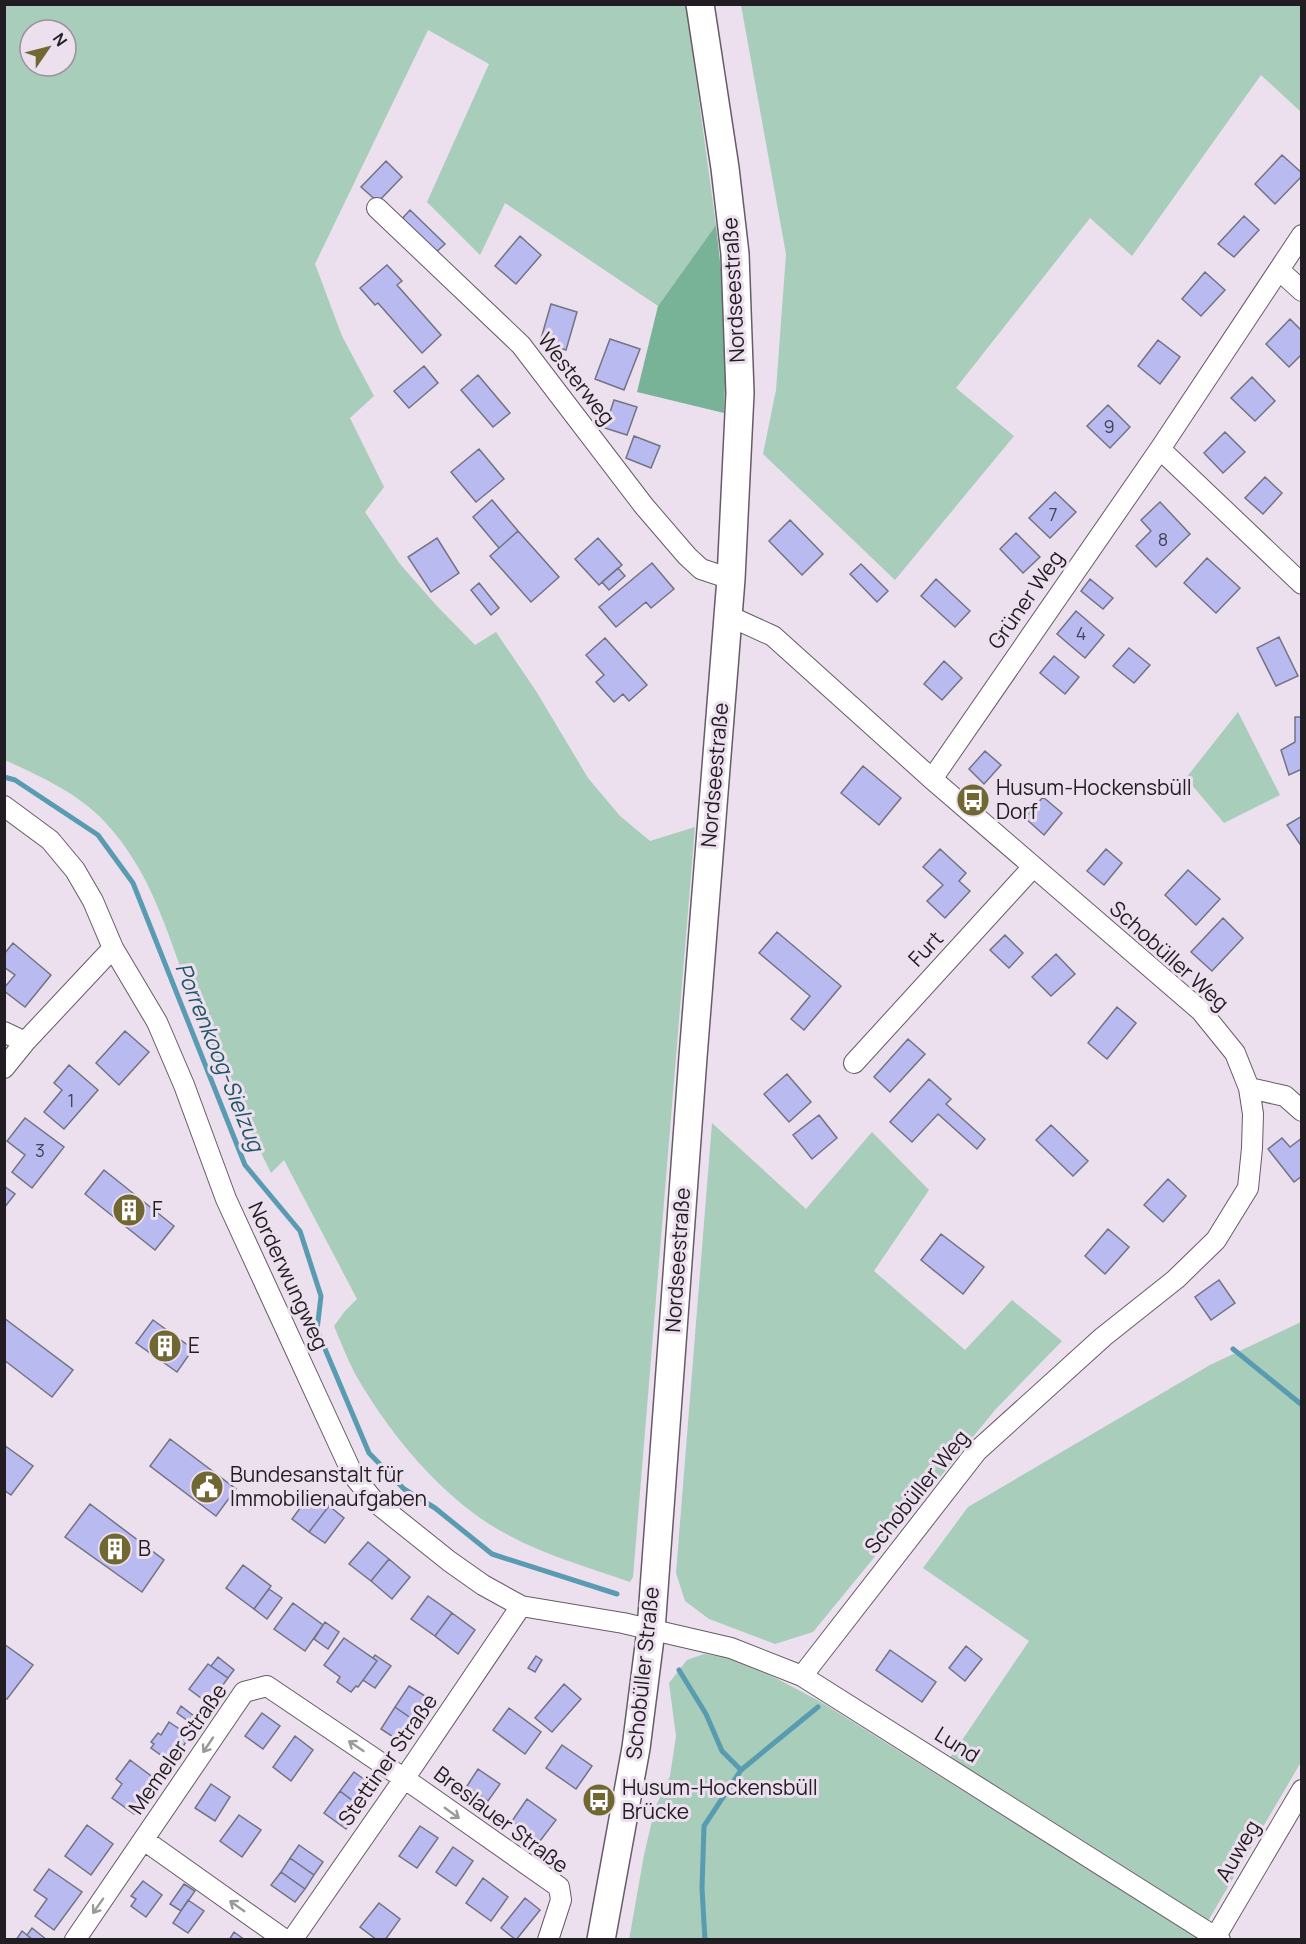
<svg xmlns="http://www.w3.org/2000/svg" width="1306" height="1944" font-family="Manrope,sans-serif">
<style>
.green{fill:#a8cdba;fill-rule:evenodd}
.forest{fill:#78b397}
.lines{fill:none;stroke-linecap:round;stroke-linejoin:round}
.stream{stroke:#599bb1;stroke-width:5}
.building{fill:#b9baf0;stroke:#727383;stroke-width:1.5}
.minor-casing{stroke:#675b69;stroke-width:22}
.secondary-casing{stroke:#675b69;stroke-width:30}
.minor{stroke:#fff;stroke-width:20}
.secondary{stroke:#fff;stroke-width:27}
.oneway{stroke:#9b999c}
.labels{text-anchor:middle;stroke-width:6;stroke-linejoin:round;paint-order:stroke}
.number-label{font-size:18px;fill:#474456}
.street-label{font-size:21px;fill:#211d22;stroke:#ecdfee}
.poi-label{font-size:21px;fill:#211d22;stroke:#ecdfee;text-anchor:start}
.water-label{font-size:22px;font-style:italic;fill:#1f5667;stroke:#ecdfee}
</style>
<rect width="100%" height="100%" fill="#ecdfee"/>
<path class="green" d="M4,5H686L716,225L658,306L505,203L480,255L427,202L489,64L428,30L315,264L342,336L374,396L350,418L384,487L365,512L400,564L436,605L475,645L496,632L536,691L588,778L620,816L650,841L695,827L633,1577L630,1582C590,1568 548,1556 510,1536C449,1505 396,1442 361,1384C350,1366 342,1345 334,1326L345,1311L357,1299L284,1160L271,1173C243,1117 217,1061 194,1003C167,936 155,876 104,821C78,793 39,776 5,760ZM30,30H66V66H30Z
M741,5H1301V112L1261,75L1132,256L1090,218L956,388L1014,436L895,580L763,454L776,390L786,254Z
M1238,712L1280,795L1224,823L1186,778Z
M712,1123L806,1209L872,1132L929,1190L874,1271L965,1350L1012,1300L1062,1341L995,1410L813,1632L775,1644L709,1619L685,1601L676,1573Z
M1301,1322V1762L1208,1921L950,1758L1029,1641L923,1568L968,1507L1210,1365Z
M704,1654L742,1660L821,1702L1199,1939L629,1940L644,1855L655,1808L670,1776L676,1736L669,1683L687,1660Z"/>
<path class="forest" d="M716,225L727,326L724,413L637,392L658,306Z"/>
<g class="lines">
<path class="stream" d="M4,777L15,780L98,835L133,883L245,1165L300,1231L321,1296L317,1330L369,1453L404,1489L435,1508L492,1554L617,1594
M1233,1349L1302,1405
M679,1670L706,1714L722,1751L741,1770
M705,1940L702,1888L704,1826L741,1770L818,1707"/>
</g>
<path class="building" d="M1282,155L1302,173V176L1275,204L1255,184Z
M386,161L402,177L378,202L361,187Z
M410,210L445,244L432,256L398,223Z
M1244,216L1259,230L1234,257L1218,244Z
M520,236L541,255L516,284L495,266Z
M387,265L402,281L397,285L441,335L422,353L378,303L375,305L360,288Z
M1205,272L1225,290L1201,316L1182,299Z
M551,304L577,312L566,350L540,342Z
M1290,319L1302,331V354L1289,367L1266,344Z
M610,339L640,349L624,390L595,379Z
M1158,340L1180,357L1160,384L1138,366Z
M424,366L438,383L409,408L394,391Z
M478,375L510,413L493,427L461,390Z
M1252,377L1275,401L1255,421L1231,398Z
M614,400L637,407L627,435L605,428Z
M1108,405L1130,427L1110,448L1087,426Z
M1225,432L1245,452L1223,473L1204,453Z
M634,436L660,446L651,468L626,458Z
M479,449L504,479L476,502L451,472Z
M1265,477L1282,493L1263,514L1245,498Z
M1055,492L1076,512L1050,538L1029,518Z
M492,500L518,531L499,548L473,517Z
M1160,502L1190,534L1156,567L1136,546L1151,531L1141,520Z
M790,520L823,554L802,575L769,541Z
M518,531L559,577L531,602L490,556Z
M1016,533L1040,557L1023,573L1000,549Z
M437,538L459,573L431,592L408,557Z
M598,538L622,565L599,585L575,559Z
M1207,558L1240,588L1216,613L1184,583Z
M652,563L674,589L651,608L646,602L616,627L599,607Z
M861,564L888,591L877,602L850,574Z
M618,568L625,576L609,590L602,582Z
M936,579L970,611L955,627L921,596Z
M1090,579L1113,598L1103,609L1081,591Z
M479,583L499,608L491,615L471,590Z
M1076,611L1104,635L1085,658L1057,634Z
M1279,637L1298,676L1276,686L1257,648Z
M605,638L647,685L629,701L623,694L614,702L596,682L604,675L586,655Z
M1129,648L1150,665L1134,683L1113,666Z
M1054,656L1079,677L1065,694L1040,673Z
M944,661L962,678L942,700L924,684Z
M1295,717H1302V769L1289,775L1281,750L1295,742Z
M985,751L1001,765L984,784L969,769Z
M863,766L901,798L879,825L841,793Z
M1043,797L1062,813L1044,835L1025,818Z
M1302,816V847L1287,825Z
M940,849L966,873L959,881L970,891L945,918L927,901L943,885L923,867Z
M1106,849L1122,863L1104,885L1087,871Z
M1188,870L1220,899L1196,925L1165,895Z
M1223,918L1243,938L1212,971L1191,952Z
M777,932L841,986L804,1030L791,1019L810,996L759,953Z
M1005,935L1023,953L1009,968L990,950Z
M13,943L51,975L25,1007L4,991V988L15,975L4,967V954Z
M1056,954L1075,974L1051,996L1032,977Z
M1117,1007L1136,1023L1107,1059L1088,1043Z
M125,1031L149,1052L119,1085L96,1063Z
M908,1039L925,1054L890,1092L874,1077Z
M69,1065L98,1090L64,1129L44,1112L62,1090L54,1083Z
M787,1074L811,1102L789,1122L764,1094Z
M929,1079L951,1099L946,1104L985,1139L977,1149L938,1114L912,1142L890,1122Z
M819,1115L837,1138L812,1159L793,1135Z
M25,1118L64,1147L32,1188L12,1172L25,1155L7,1141Z
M1051,1125L1088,1161L1073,1176L1036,1140Z
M1282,1138L1290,1147L1302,1138V1176L1294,1182L1268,1149Z
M104,1170L174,1226L155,1250L85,1194Z
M1168,1179L1186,1196L1163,1222L1144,1205Z
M4,1186L15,1194L4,1208Z
M1108,1229L1129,1247L1105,1274L1085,1256Z
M941,1234L984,1267L963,1294L921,1260Z
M1219,1280L1235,1303L1211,1320L1195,1297Z
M4,1318L73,1370L52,1397L4,1360Z
M153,1320L193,1349L177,1372L136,1343Z
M170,1439L236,1489L216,1516L150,1466Z
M4,1445L33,1466L11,1495L4,1490Z
M311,1493L329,1506L309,1532L292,1519Z
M90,1504L164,1560L142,1592L65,1537Z
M329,1506L344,1518L325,1543L309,1532Z
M368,1542L389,1559L371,1581L349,1564Z
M389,1559L410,1577L392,1599L371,1581Z
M243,1565L271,1586L254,1609L226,1588Z
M269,1589L282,1598L267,1619L254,1609Z
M428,1596L452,1613L435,1636L411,1619Z
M293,1603L323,1625L305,1651L274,1629Z
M452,1613L475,1630L458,1654L435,1636Z
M325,1622L339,1632L328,1649L314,1639Z
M344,1638L377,1661L358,1687L356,1686L351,1692L337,1682L340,1677L324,1665Z
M4,1644L33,1665L7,1699L4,1697Z
M966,1646L982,1659L965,1681L949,1668Z
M890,1650L936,1682L922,1702L876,1670Z
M375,1655L391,1666L375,1688L363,1680L377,1661L373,1658Z
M536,1656L542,1660L535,1672L528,1668Z
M218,1657L234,1670L228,1678L211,1666Z
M208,1664L228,1678L209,1704L189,1689Z
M564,1684L581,1699L552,1732L535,1718Z
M409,1686L430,1699L415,1721L395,1707Z
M181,1706L199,1720L195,1726L177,1713Z
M395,1707L415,1721L401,1742L381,1729Z
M509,1708L541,1732L525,1754L493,1730Z
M262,1713L280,1726L263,1749L245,1736Z
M169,1722L190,1736L172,1763L151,1748L154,1744L151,1742L158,1733L161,1735Z
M295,1736L313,1750L291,1781L273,1767Z
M562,1745L592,1766L576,1789L546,1768Z
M130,1760L158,1781L134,1814L112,1798L122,1784L116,1779Z
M478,1769L500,1784L488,1801L467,1786Z
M354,1772L376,1788L361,1807L340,1791Z
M211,1784L230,1797L215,1821L195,1808Z
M340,1791L361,1807L346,1829L324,1813Z
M527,1799L556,1820L540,1841L512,1821Z
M239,1815L261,1830L242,1857L220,1841Z
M87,1825L113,1844L91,1875L65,1856Z
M420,1826L438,1838L417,1868L399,1856Z
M299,1845L323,1862L314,1875L290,1858Z
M453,1847L473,1861L456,1886L436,1872Z
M290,1858L314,1875L305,1889L281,1872Z
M49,1869L82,1892L54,1930L35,1916L47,1899L34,1890Z
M281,1872L305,1889L295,1902L271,1885Z
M483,1878L508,1897L491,1921L466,1903Z
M143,1881L162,1895L146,1917L131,1906L136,1899L131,1896Z
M184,1884L195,1891L181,1911L170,1904Z
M525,1898L540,1910L516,1940L501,1928Z
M188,1900L204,1911L188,1933L173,1923Z
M379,1903L400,1919L385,1940H377L360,1927Z
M32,1928L47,1940H33L27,1935Z
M22,1931L27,1935L33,1940H16Z
M234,1932L245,1940H229Z"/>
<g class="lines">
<g class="minor-casing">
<path id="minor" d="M377,208L521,345L644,506L687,556L701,569L731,579
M1279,270L1302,291
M1160,449L1302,584
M729,616L773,636L932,779L1201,1011L1235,1053L1249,1088L1253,1114L1252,1148L1248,1188L1216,1240L1176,1279L1103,1337L977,1451L802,1676
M932,779L1160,449L1302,235
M4,806L50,840L75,870L93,901L113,948L157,1022L184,1085L226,1199L353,1475L374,1501L449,1561L483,1585L521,1606L623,1623L731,1648L802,1676L1220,1940
M4,1032L25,1042
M854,1063L1033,867
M4,1068L25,1042L113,948
M1249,1088L1285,1096L1302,1111
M144,1840L285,1940
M1216,1936L1302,1790
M75,1940L244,1692L267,1686L418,1788L559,1887L561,1900L548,1940
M292,1940L404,1779L521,1606"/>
</g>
<g class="secondary-casing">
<path id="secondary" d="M601,1940L636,1748L651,1630L693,1057L731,579L740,393L735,254L725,168L700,4"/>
</g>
<use href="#minor" class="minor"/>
<use href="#secondary" class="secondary"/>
</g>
<defs><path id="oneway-shaft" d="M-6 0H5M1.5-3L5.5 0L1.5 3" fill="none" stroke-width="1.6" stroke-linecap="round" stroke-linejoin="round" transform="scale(1.5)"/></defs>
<g class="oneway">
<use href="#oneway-shaft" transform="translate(208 1745) rotate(124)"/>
<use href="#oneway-shaft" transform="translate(356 1746) rotate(-146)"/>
<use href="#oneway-shaft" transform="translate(452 1813) rotate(36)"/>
<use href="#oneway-shaft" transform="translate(98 1906) rotate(125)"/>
<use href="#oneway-shaft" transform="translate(237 1906) rotate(-145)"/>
</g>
<defs>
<g id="bus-disc" transform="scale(1.725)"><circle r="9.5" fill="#716733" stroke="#ecdfee"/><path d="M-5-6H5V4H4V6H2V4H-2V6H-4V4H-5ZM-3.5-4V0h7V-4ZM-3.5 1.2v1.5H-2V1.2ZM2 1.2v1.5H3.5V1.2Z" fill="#fff"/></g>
<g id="building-disc" transform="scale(1.725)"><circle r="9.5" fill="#716733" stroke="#ecdfee"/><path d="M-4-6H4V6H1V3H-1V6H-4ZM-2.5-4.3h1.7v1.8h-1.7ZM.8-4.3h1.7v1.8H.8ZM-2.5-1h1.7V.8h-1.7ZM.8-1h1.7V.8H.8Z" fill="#fff"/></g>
<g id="civic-disc" transform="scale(1.725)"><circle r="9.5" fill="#716733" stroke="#ecdfee"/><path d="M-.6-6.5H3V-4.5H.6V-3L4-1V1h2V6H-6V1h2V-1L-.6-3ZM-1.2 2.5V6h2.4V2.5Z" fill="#fff"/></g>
</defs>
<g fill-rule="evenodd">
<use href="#bus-disc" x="973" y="800"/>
<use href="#building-disc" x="129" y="1210"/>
<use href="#building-disc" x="165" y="1346"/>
<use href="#civic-disc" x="207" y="1487"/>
<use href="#building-disc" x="115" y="1549"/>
<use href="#bus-disc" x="599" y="1800"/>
</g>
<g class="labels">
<g class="number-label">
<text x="1109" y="433">9</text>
<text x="1053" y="521">7</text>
<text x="1163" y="546">8</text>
<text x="1081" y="640">4</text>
<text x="71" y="1107">1</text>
<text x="40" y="1157">3</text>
</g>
<g class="street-label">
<text transform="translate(734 290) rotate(-93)" y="7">Nordseestraße</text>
<text transform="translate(576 379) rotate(52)" y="7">Westerweg</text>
<text transform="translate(1026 600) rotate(-55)" y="7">Grüner Weg</text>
<text transform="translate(715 775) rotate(-85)" y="7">Nordseestraße</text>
<text transform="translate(926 949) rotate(-47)" y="7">Furt</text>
<text transform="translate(1169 956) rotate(42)" y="7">Schobüller Weg</text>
<text transform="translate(678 1260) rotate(-86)" y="7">Nordseestraße</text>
<text transform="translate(288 1276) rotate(65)" y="7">Norderwungweg</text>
<text transform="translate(917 1492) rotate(-51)" y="7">Schobüller Weg</text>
<text transform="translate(643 1673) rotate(-84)" y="7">Schobüller Straße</text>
<text transform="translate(957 1745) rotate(32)" y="7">Lund</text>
<text transform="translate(178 1749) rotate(-55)" y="7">Memeler Straße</text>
<text transform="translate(388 1760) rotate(-55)" y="7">Stettiner Straße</text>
<text transform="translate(501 1820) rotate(37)" y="7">Breslauer Straße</text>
<text transform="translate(1238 1851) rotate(-60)" y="7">Auweg</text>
</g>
<g class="poi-label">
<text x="996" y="795">Husum-Hockensbüll<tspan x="996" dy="24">Dorf</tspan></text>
<text x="152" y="1217">F</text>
<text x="188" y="1353">E</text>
<text x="230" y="1482">Bundesanstalt für<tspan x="230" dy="24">Immobilienaufgaben</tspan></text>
<text x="138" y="1556">B</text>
<text x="622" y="1795">Husum-Hockensbüll<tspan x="622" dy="24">Brücke</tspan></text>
</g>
<g class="water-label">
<text transform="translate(220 1057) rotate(68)" y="8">Porrenkoog-Sielzug</text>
</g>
</g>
<rect width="1306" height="1944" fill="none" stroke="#211d22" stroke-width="12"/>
<g transform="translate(48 48) rotate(55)"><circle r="28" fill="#ecdfee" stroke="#9b919c" stroke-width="1.5"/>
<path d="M0-4.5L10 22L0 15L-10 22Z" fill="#716733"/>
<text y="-9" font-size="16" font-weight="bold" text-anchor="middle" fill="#211d22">N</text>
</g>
</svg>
